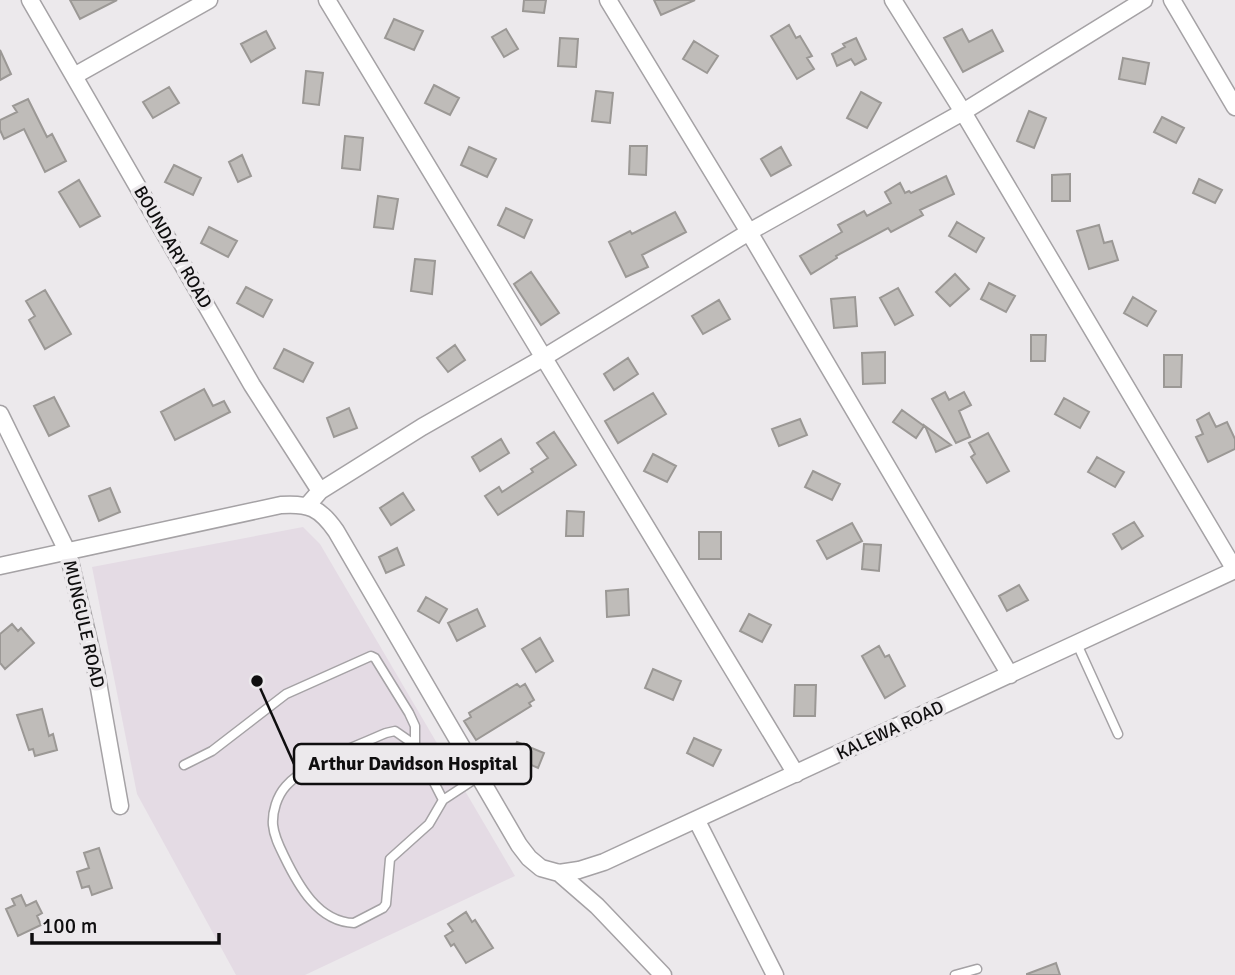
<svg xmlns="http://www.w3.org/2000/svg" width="1235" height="975" font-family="Signika,sans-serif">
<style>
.built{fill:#e4dbe4}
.building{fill:#bfbcb9;stroke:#9b9895;stroke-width:2}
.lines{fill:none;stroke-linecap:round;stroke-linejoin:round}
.service-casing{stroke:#a5a2a5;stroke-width:11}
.minor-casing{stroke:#a5a2a5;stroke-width:19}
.service{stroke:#fff;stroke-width:8}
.minor{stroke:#fff;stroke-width:16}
.labels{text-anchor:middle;stroke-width:7;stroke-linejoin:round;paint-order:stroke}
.street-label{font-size:18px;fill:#0f0e0f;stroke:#ece9ec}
.leader{fill:none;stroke:#0f0e0f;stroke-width:2.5}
.callout-dot{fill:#0f0e0f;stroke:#ece9ec;stroke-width:2.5}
.callout{fill:#ece9ec;stroke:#0f0e0f;stroke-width:2.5}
.callout-label{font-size:19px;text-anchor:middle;font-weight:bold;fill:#0f0e0f}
</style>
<rect width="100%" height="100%" fill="#ece9ec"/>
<path class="built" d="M303,527L320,544L515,876L305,975H236L137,794L92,567Z"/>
<path class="building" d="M70,0H117L80,19Z
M524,0H546L544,13L523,11Z
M654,0H695L661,15Z
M394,19L423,31L414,50L385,38Z
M789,25L796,38L800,36L812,56L807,58L814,69L797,79L771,36Z
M506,29L518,49L504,57L492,37Z
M962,29L969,42L992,30L1003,51L963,72L944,38Z
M266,31L275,48L251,62L241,44Z
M560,38L578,39L576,67L558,66Z
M856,38L866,59L855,65L851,59L837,66L832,54L845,47L843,44Z
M694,41L718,56L707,73L683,59Z
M0,50L11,74L0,80Z
M1123,58L1149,63L1145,84L1119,79Z
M306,71L323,73L319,105L303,103Z
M434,85L459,98L450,115L425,103Z
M169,87L179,103L153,118L143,102Z
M596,91L613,93L610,123L592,121Z
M861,92L881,103L867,128L847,118Z
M28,99L47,137L52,134L66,161L45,172L24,129L4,139L0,130V120L17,112L13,106Z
M1029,111L1046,118L1034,148L1017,141Z
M1162,117L1184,128L1176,143L1154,132Z
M345,136L363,138L360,170L342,168Z
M630,146H647L646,175L629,174Z
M469,147L496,159L487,177L461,165Z
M781,147L791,165L771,176L761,159Z
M242,155L251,176L238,182L229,162Z
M174,165L201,178L193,195L165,182Z
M1070,174V201H1052V175Z
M946,176L954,194L920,210L923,215L891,232L888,228L836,256L837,258L811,274L800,256L842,232L838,225L864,211L867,216L891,203L885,192L900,183L905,193L909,191L911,193Z
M1199,179L1222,190L1215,203L1193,193Z
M79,180L100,216L80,227L59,192Z
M378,196L398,199L393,229L374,227Z
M506,208L532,220L524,238L498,225Z
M675,212L686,232L642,255L648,267L626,277L609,242L630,231L632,234Z
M957,222L984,238L976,252L949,236Z
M1099,225L1104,243L1112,241L1118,260L1089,269L1077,231Z
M209,227L237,241L228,257L201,243Z
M415,259L435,261L432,294L411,291Z
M531,272L559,313L541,325L514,284Z
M955,274L969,289L950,306L936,292Z
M989,283L1015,296L1006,312L981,299Z
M246,287L272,300L263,317L237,303Z
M898,288L913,315L895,325L880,298Z
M45,290L71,334L45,349L29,320L35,316L26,301Z
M855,297L857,326L834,328L831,299Z
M1133,297L1156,311L1147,326L1124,313Z
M719,300L730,319L703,334L692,316Z
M1031,335H1046L1045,361H1031Z
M455,345L465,360L448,372L437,358Z
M284,349L313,363L303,382L274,368Z
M885,352V383L863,384L862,353Z
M1164,355H1182L1181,387H1164Z
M628,358L638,374L614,390L604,374Z
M204,389L213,406L224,401L230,412L175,440L161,412Z
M945,392L949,400L964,392L971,405L959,411L970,437L956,443L932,399Z
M653,393L666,414L618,443L605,421Z
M54,397L69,426L49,436L34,406Z
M1064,398L1089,412L1080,428L1055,414Z
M349,408L357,428L334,437L327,418Z
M902,410L924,426L916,438L893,422Z
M1209,413L1216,427L1227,422L1235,439V449L1208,462L1196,437L1203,434L1197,420Z
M800,419L807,435L779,446L772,429Z
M925,426L951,445L936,452Z
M554,432L576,465L498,515L485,496L499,487L502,492L533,472L531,469L548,458L537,443Z
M988,433L1009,471L987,483L971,457L975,454L969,443Z
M501,439L509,453L480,471L472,457Z
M653,454L676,466L667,482L644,471Z
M1097,457L1124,472L1115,487L1088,472Z
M813,471L840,484L832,500L805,487Z
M110,488L120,512L99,521L89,496Z
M403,493L414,510L391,525L380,508Z
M567,511L584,512L583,536H566Z
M1134,522L1143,536L1122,549L1113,534Z
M852,523L862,541L827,559L817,541Z
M699,532H721V559H699Z
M864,544L881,545L879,571L862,569Z
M397,548L404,565L386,573L379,557Z
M1019,585L1028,600L1007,611L999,596Z
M628,589L629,615L607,617L606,591Z
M426,597L447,609L439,623L418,611Z
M477,609L485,626L457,641L448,623Z
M749,614L771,625L762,642L740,631Z
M12,624L18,631L21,628L34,643L5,669L0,663V634Z
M540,638L553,661L536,672L522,649Z
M879,646L885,657L889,655L905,686L885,698L862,656Z
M653,669L681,681L673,700L645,688Z
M517,684L520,687L525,684L534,700L529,703L531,706L476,740L464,721L471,717L469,713Z
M795,685H816L815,716H794Z
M42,709L49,736L53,734L57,750L35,756L33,749L29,750L17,715Z
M694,738L721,750L713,766L687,753Z
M517,742L544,753L538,768L511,756Z
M99,848L112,888L92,895L89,886L82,888L77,872L89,868L84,853Z
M21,895L26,906L36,901L42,913L37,916L41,925L18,936L6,909L15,905L12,899Z
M466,912L472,922L475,920L493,948L466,963L454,944L451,946L445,936L453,931L448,924Z
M1056,963L1060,975H1027V974Z"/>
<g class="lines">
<g class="service-casing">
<path id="service" d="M1077,644L1118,734
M415,745L395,731L386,733C359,745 305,764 286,786C277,796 272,812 273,825C274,836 279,846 284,856C298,885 318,922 354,923L383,908L386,904L390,859L429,824L443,800L478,777
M184,765L212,751L286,694L371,656L375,658L409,713L415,726V745L443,800
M955,975L977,969"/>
</g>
<g class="minor-casing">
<path id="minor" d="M30,0L252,385L320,491
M327,0L796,774
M608,0L749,232L1010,675
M893,0L963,112L1235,570
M1172,0L1235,107
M74,76L209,0
M0,414L68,553L96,671L120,806
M307,506L320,491L422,427L543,358L749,232L963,112L1144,0
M0,566L281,505C309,503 320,508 336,531L519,845L529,858L541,868L559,873L579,870L604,862L1235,570
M697,821L775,975
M559,873L597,906L663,975"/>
</g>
<use href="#service" class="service"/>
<use href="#minor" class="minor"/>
</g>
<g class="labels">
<g class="street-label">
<text transform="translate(173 247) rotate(60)" y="6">BOUNDARY ROAD</text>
<text transform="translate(84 624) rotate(77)" y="6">MUNGULE ROAD</text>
<text transform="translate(890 730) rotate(-25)" y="6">KALEWA ROAD</text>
</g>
</g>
<path class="leader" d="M257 681L294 764"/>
<circle class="callout-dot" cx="257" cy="681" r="7"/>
<rect class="callout" x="294" y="744" width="237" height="40" rx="7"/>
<g class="callout-label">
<text x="413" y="770">Arthur Davidson Hospital</text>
</g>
<path d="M32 933v10h187v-10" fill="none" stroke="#0f0e0f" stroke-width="3.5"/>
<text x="42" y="933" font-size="21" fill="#0f0e0f" stroke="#ece9ec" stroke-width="5" paint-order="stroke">100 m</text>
</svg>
